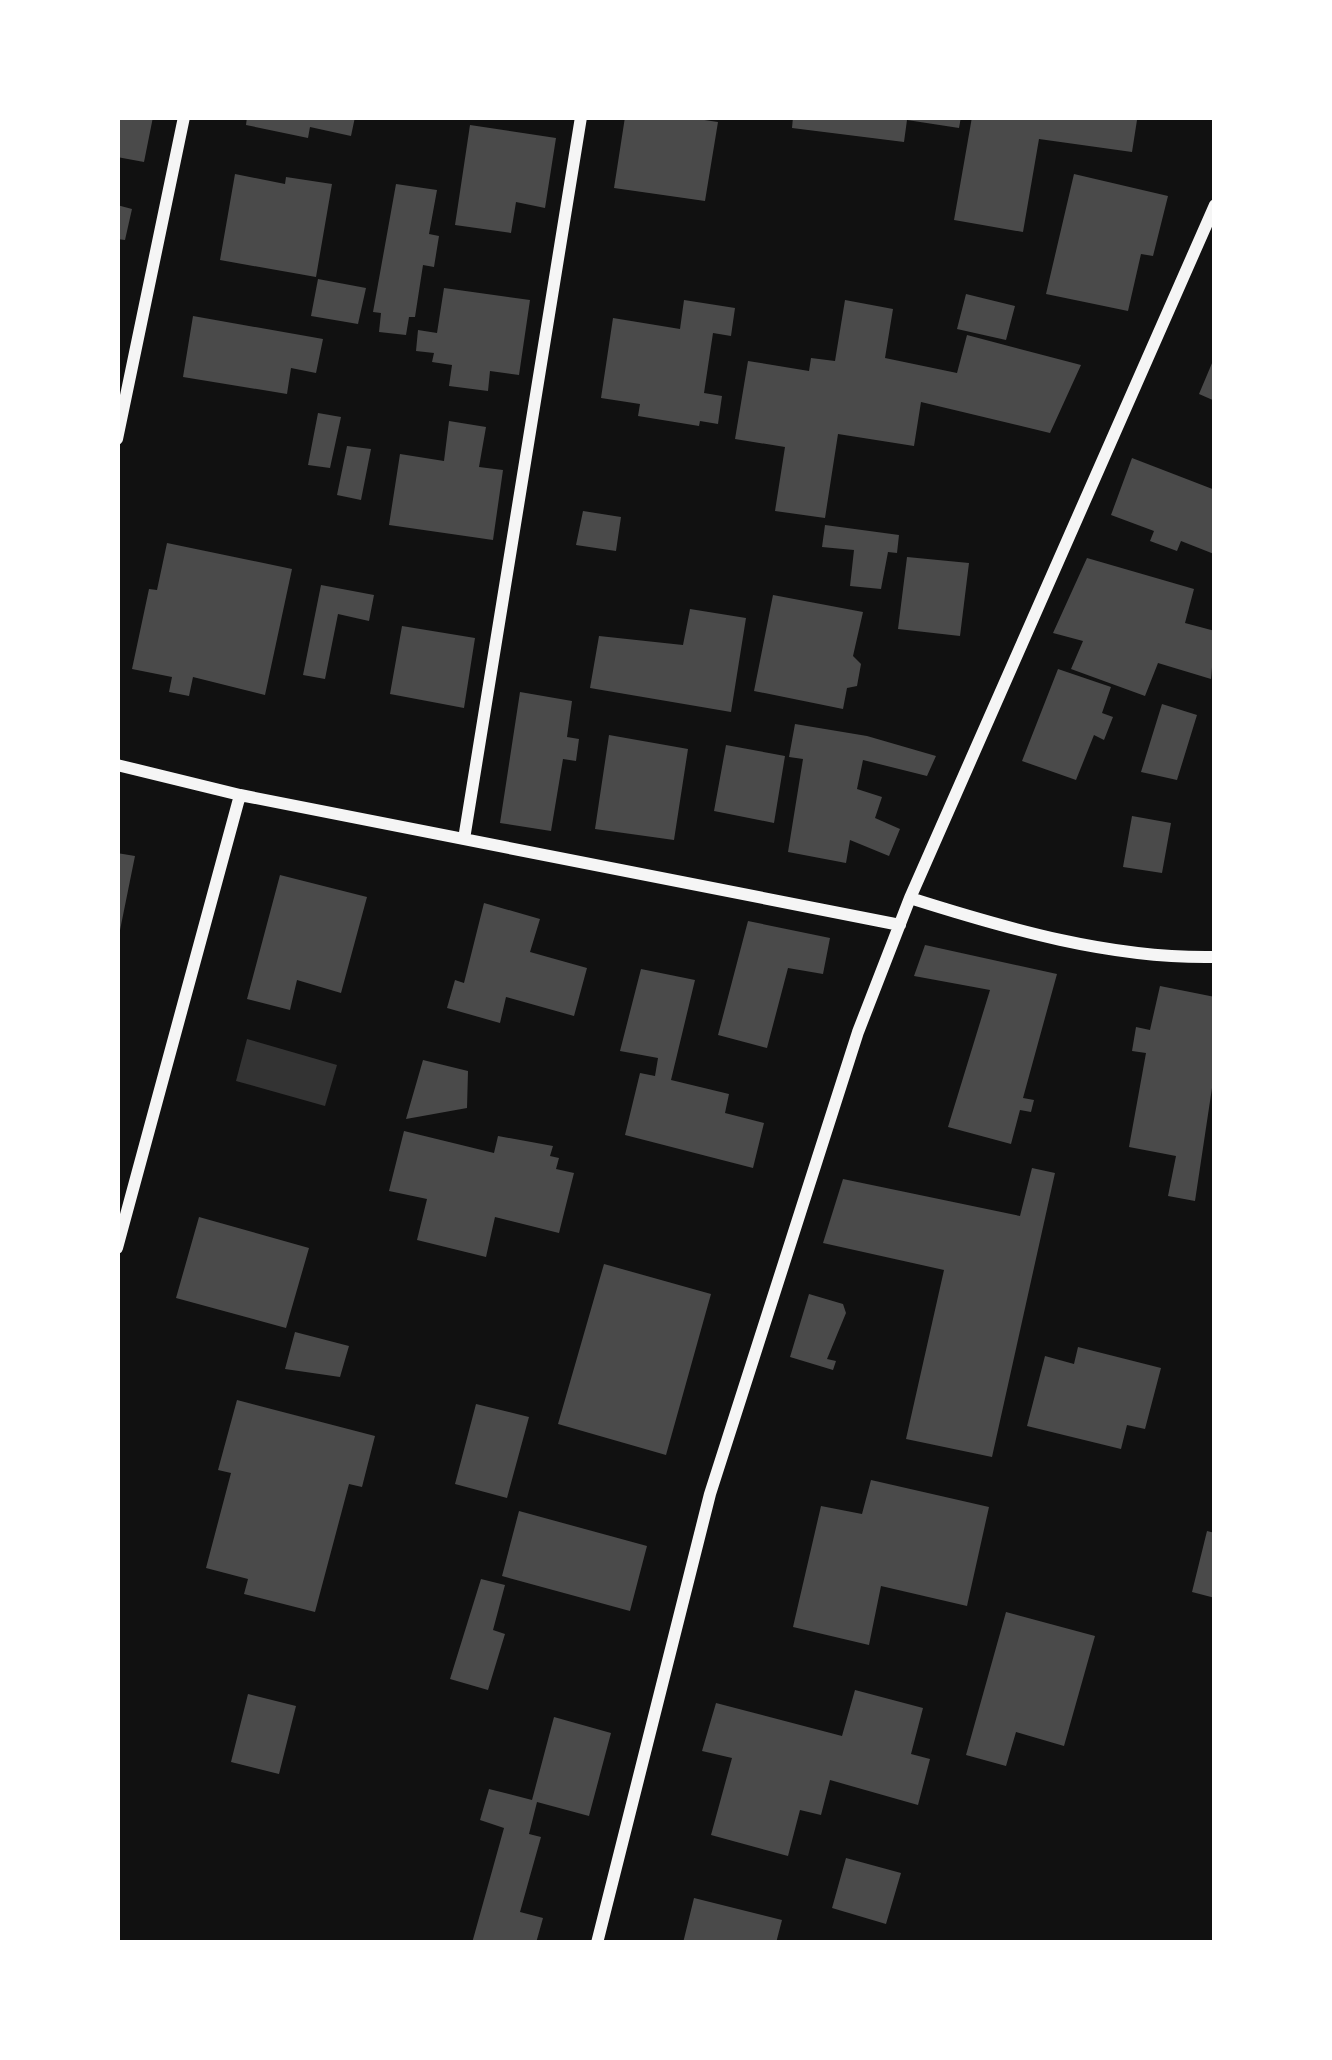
<svg xmlns="http://www.w3.org/2000/svg" width="1332" height="2060" font-family="'Roboto Condensed',sans-serif">
<style>
.water{fill:#333}
.building{fill:#4a4a4a}
.lines{fill:none;stroke-linecap:round;stroke-linejoin:round}
.minor{stroke:#f5f5f5;stroke-width:12}
</style>
<rect width="100%" height="100%" fill="#111"/>
<path class="water" d="M247,1039L337,1065L325,1106L236,1081Z"/>
<path class="building" d="M117,117H153L144,162L117,157Z
M247,117H355L351,136L310,127L308,138L246,125Z
M625,117H684L718,122L705,201L614,188Z
M793,117H961L959,128L907,120L904,142L792,128Z
M972,117H1126L1137,120L1132,152L1039,139L1023,232L954,220Z
M470,125L556,138L545,208L516,202L511,233L455,225Z
M235,174L285,184L286,177L332,184L316,277L220,260Z
M1074,174L1168,196L1153,256L1141,254L1128,311L1046,294Z
M396,184L437,190L429,234L439,236L434,267L423,265L415,317H409L406,335L379,332L381,313L373,312Z
M117,205L132,209L125,240L117,239Z
M318,279L366,288L358,324L311,316Z
M444,288L530,300L519,375L490,371L488,391L449,386L452,365L432,362L434,353L416,351L418,330L437,333Z
M966,294L1015,306L1006,340L957,329Z
M684,300L735,308L731,336L713,333L704,393L722,396L718,424L700,421L699,426L638,416L640,404L601,398L613,318L680,329Z
M845,300L893,309L885,358L957,373L967,335L1081,365L1050,433L921,402L914,446L838,434L825,518L775,511L785,447L735,439L748,361L809,371L811,358L835,361Z
M193,316L323,339L316,373L291,368L287,394L183,377Z
M1215,356V401L1199,394Z
M318,413L341,417L330,468L308,465Z
M449,421L486,427L479,467L503,470L493,540L389,525L400,454L444,461Z
M347,446L371,449L361,500L337,495Z
M1132,458L1215,490L1214,554L1181,541L1177,551L1150,541L1154,531L1111,515Z
M583,511L621,517L616,551L576,545Z
M825,525L899,535L897,553L888,552L881,589L850,586L854,550L822,547Z
M167,543L292,569L265,695L193,677L189,696L169,692L172,677L132,669L149,589L157,590Z
M907,557L969,563L960,636L898,629Z
M1087,558L1194,589L1185,623L1215,631L1211,679L1158,663L1145,696L1071,669L1083,641L1053,633Z
M321,585L374,595L369,621L338,614L325,679L303,675Z
M773,595L863,612L853,656L861,664L857,686L847,688L843,709L754,691Z
M690,609L746,618L731,712L590,688L599,636L683,645Z
M402,626L475,638L464,708L390,694Z
M1058,669L1111,687L1102,713L1113,717L1104,740L1094,735L1076,780L1022,761Z
M520,692L572,701L567,737L579,739L576,761L563,759L551,831L500,823Z
M1162,704L1197,715L1177,780L1141,772Z
M795,724L867,736L936,756L927,776L863,760L857,789L882,797L875,818L900,829L889,856L850,840L846,863L788,852L803,759L789,757Z
M609,735L688,749L674,840L595,829Z
M726,745L785,756L774,823L714,811Z
M1132,816L1171,823L1162,873L1123,867Z
M117,853L135,856L119,935H117Z
M280,875L367,897L341,993L297,980L290,1010L247,999Z
M484,903L540,919L530,952L587,968L574,1016L506,997L500,1023L447,1008L455,980L464,983Z
M748,921L830,938L823,974L788,968L767,1048L718,1035Z
M925,945L1057,974L1023,1098L1034,1100L1031,1112L1020,1110L1011,1144L948,1127L990,990L914,976Z
M641,969L695,980L671,1080L729,1094L725,1113L764,1123L753,1168L625,1135L640,1073L655,1076L658,1058L620,1051Z
M1160,986L1215,997V1068L1195,1201L1168,1196L1176,1156L1129,1147L1146,1053L1132,1051L1136,1027L1150,1030Z
M423,1060L468,1071L467,1108L406,1119Z
M404,1131L494,1153L498,1136L553,1146L550,1156L559,1158L556,1169L574,1173L559,1233L495,1217L486,1257L417,1240L427,1199L389,1191Z
M1032,1168L1055,1173L992,1457L906,1439L944,1270L823,1243L843,1179L1020,1216Z
M199,1217L309,1248L286,1328L176,1298Z
M604,1264L711,1294L666,1455L558,1424Z
M809,1294L843,1304L846,1313L827,1359L836,1361L833,1370L790,1357Z
M295,1332L349,1346L340,1377L285,1369Z
M1078,1347L1161,1368L1145,1429L1127,1425L1121,1449L1027,1426L1045,1356L1074,1364Z
M237,1400L375,1436L362,1487L349,1484L315,1612L244,1594L248,1579L206,1568L231,1473L218,1470Z
M476,1404L529,1417L507,1498L455,1484Z
M871,1480L989,1507L967,1606L881,1586L869,1645L793,1627L821,1506L862,1514Z
M519,1511L647,1546L630,1611L502,1576Z
M1207,1531L1215,1533V1598L1192,1592Z
M481,1579L505,1585L493,1630L505,1634L488,1690L450,1679Z
M1006,1612L1095,1636L1064,1746L1016,1732L1006,1766L966,1755Z
M855,1690L923,1708L911,1754L930,1759L918,1805L830,1780L821,1815L800,1810L788,1856L711,1835L732,1758L702,1751L716,1703L842,1736Z
M248,1694L296,1706L279,1774L231,1762Z
M554,1717L611,1733L589,1816L537,1802L529,1834L541,1837L520,1912L543,1918L536,1943H472L504,1828L480,1820L489,1789L532,1800Z
M846,1858L901,1873L886,1924L832,1908Z
M694,1898L782,1920L776,1943H683Z"/>
<g class="lines">
<path class="minor" d="M117,439L184,117
M117,765L240,795L900,925
M464,839L581,117
M910,898C1008,929 1111,959 1215,957
M117,1248L240,795
M597,1943L710,1494L858,1032L910,898L1215,205"/>
</g>
<rect width="1332" height="2060" fill="none" stroke="#ffffff" stroke-width="240"/>
</svg>
